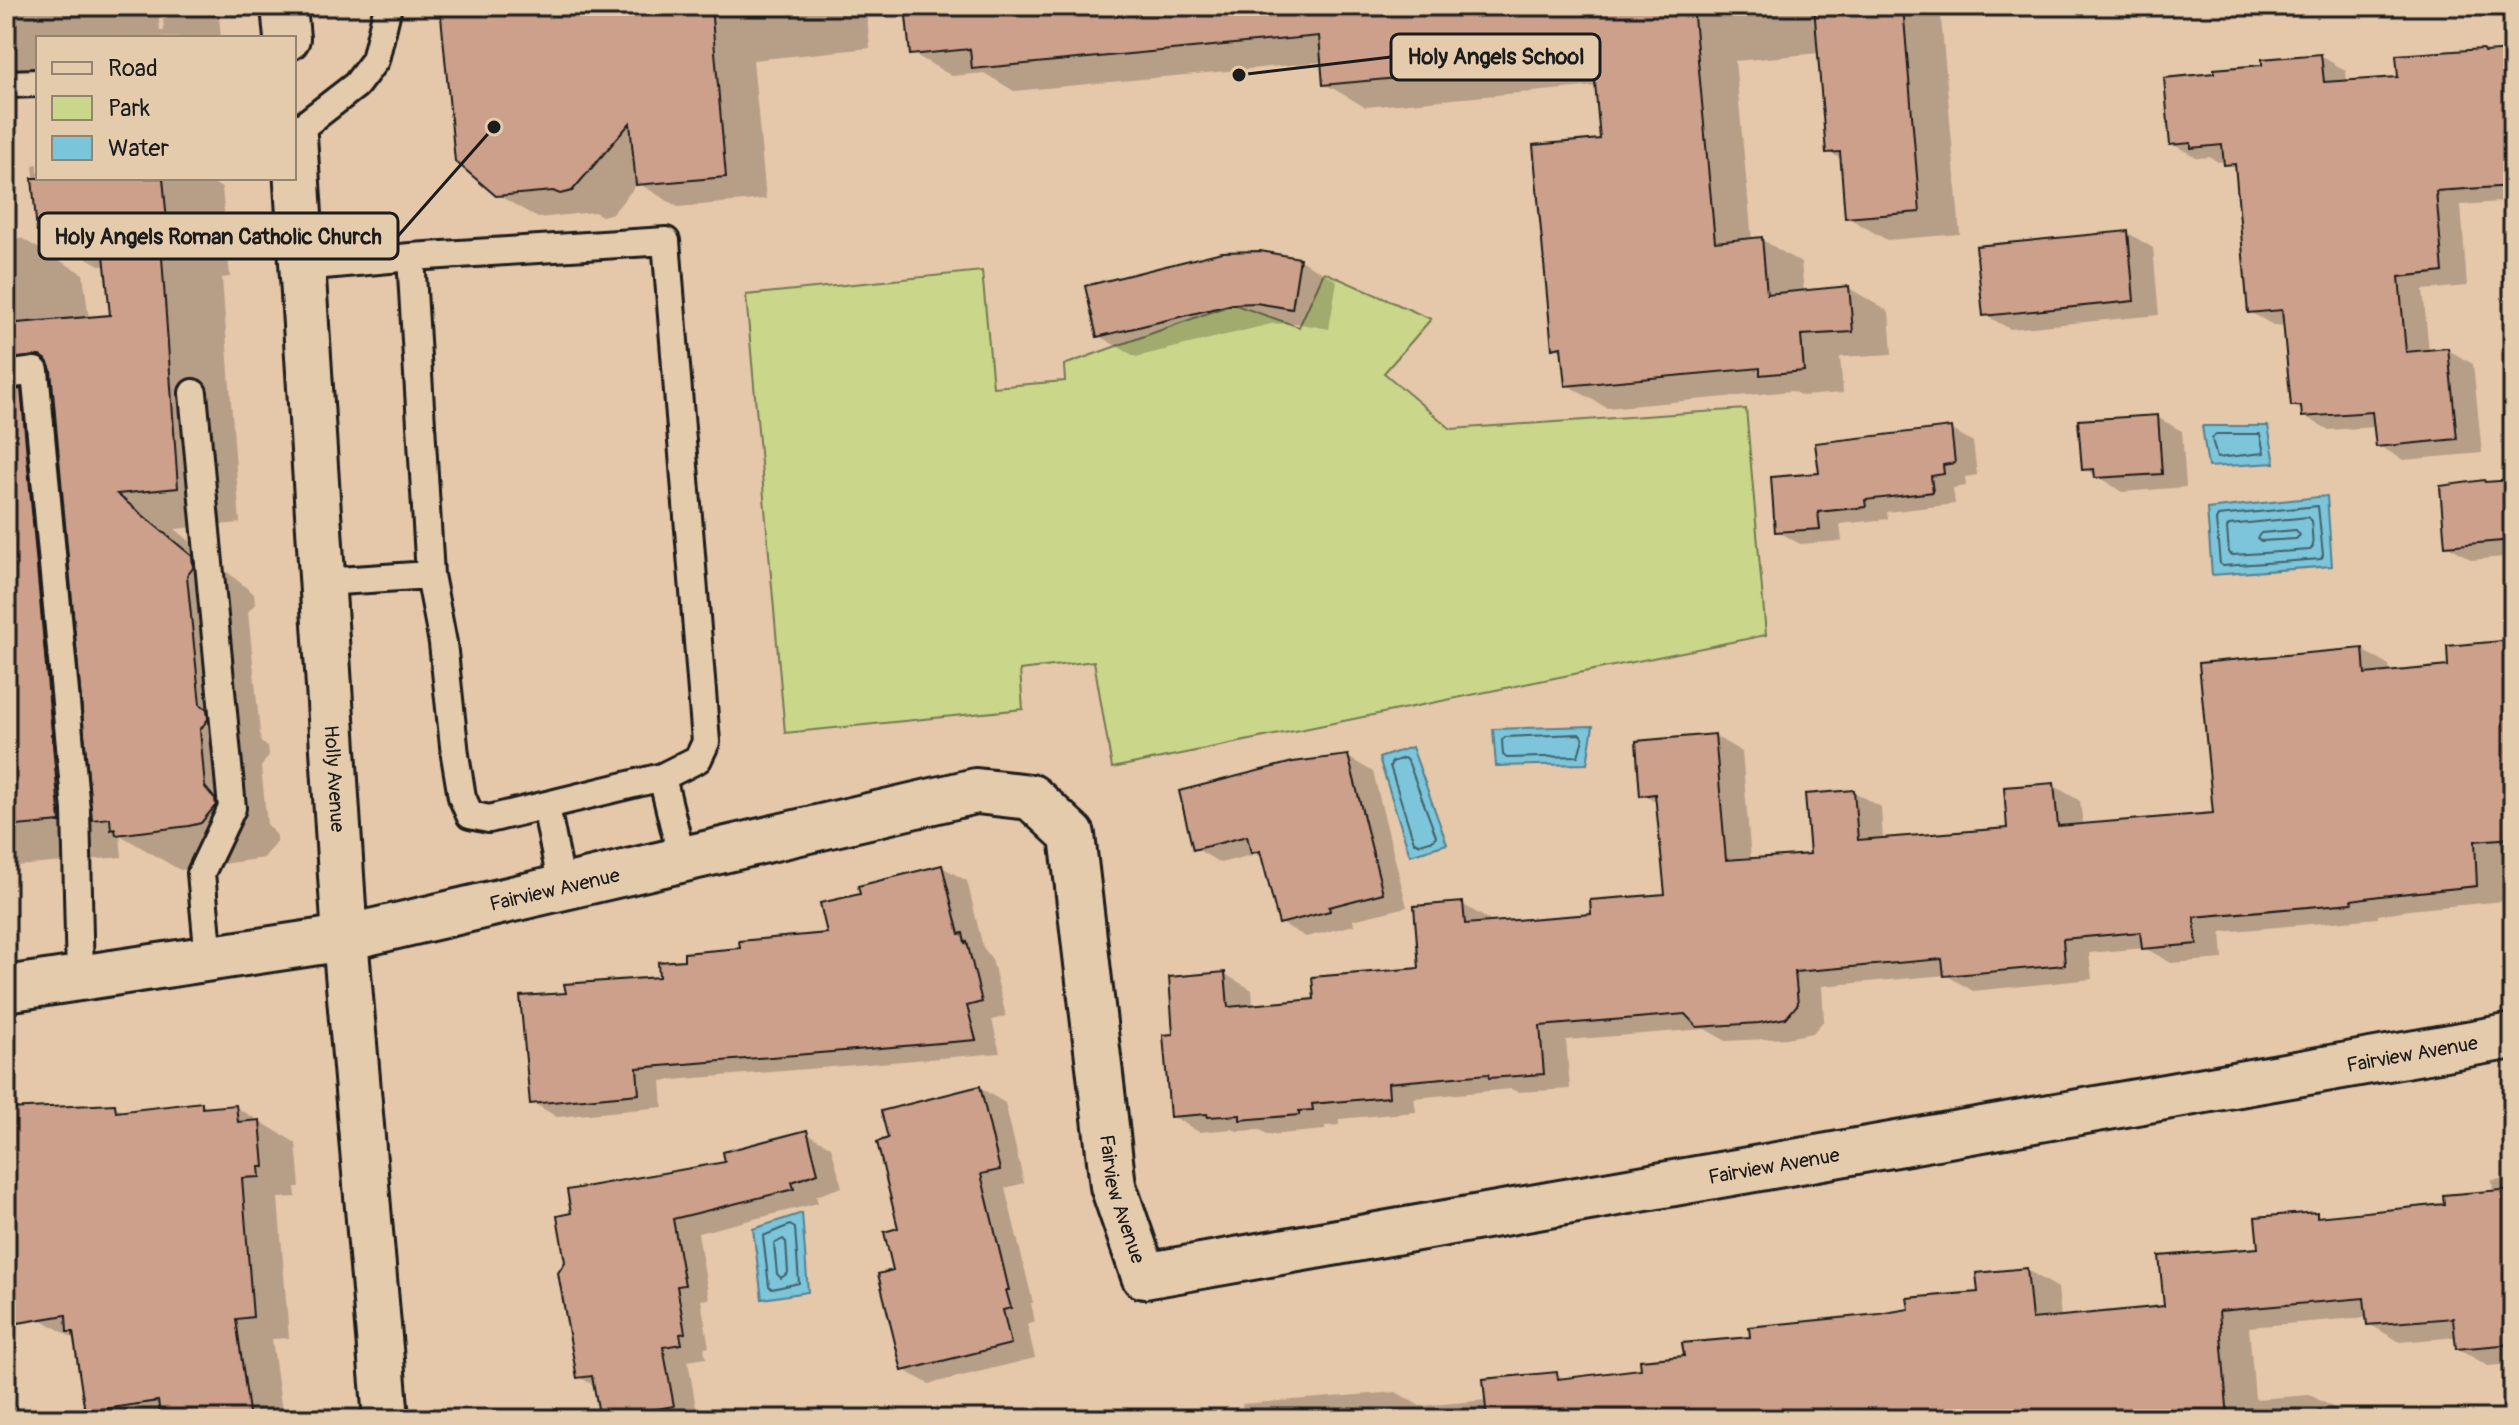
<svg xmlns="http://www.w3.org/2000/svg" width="2519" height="1425" font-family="Pangolin,sans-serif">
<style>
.green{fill:#cad68a;stroke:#737953;stroke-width:2}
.water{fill:#7bc5db;stroke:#55818f;stroke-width:2}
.shadow{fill:#0003}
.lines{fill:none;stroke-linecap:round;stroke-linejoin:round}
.shore{stroke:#426068;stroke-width:2}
.building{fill:#cca08a;stroke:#1c1c1c;stroke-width:2}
.service-casing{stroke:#1c1c1c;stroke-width:32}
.tertiary-casing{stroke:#1c1c1c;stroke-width:50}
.service{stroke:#e4cbac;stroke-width:26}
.tertiary{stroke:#e4cbac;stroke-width:44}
.labels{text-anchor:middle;stroke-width:8;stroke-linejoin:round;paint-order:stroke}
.street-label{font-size:20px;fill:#1c1c1c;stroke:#e4cbac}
.leader{fill:none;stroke:#1c1c1c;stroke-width:3}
.callout-dot{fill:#1c1c1c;stroke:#e4cbac;stroke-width:3}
.callout{fill:#e4cbac;stroke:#1c1c1c;stroke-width:3}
.callout-label{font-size:22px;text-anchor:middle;font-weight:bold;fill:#1c1c1c}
</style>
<rect width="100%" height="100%" fill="#e5c7a9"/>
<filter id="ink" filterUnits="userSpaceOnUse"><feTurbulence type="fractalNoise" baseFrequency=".0125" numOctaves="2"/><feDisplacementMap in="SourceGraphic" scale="16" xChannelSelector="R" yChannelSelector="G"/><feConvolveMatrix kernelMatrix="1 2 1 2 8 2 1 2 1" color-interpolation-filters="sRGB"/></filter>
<g filter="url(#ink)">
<path class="green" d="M982,271L993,387L1065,381L1064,365L1233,304L1299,327L1324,272L1431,319L1384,373L1451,429L1746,409L1766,635L1112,768L1094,661L1020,670L1023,709L785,733L746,295Z"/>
<path class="water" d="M2202,426H2268L2275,463L2208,467Z
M2327,496L2332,566L2212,575L2207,509Z
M1593,726L1587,764L1496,766L1493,729Z
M1412,747L1447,844L1410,855L1379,758Z
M802,1213L808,1292L762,1299L753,1229Z"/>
<path class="shadow" d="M6,6H158L160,31H164L162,6H218L221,38H38V77L6,80Z
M442,6H866L870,48L753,60L766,199L678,207L638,183L613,213L602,216L594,212L538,218L498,195Z
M907,6H1940L1960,234L1887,240L1847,217L1841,159L1828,151L1820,53L1735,61L1752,240L1761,239L1801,263L1804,292L1849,288L1889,312L1892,354L1840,357L1843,393L1802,396L1792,391L1607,408L1567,385L1564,353L1554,347L1602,141L1597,86L1365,107L1325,84L1323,62L1014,91L984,73L952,76L912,53Z
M2483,51L2488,54L2513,53V201L2461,205L2467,286L2423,290L2429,352L2448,350L2473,364L2482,453L2403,460L2378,445L2376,427L2329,430L2304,416V412L2292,405L2285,325L2275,326L2250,312L2238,170L2225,161L2218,162L2210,157L2198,158L2172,144L2264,66L2321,56L2346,71L2347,83L2401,79Z
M38,164V178H205L222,188L230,277L222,278L240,523L175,529L254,594L255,604L248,612L261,742L268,747L269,755L261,767L267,824L277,836V841L264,858L180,870L120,835L122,857L6,867V240L21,238L83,274L89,319L112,317L107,266H101L39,231L33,165Z
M2128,233L2153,248L2159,315L2010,329L1985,315Z
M1259,253L1300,260L1337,281L1329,329L1295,323L1271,324L1136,357L1099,336Z
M2157,417L2182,431L2186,487L2122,492L2084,468Z
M1951,429L1973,442L1977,475L1965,477L1966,486L1953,488L1955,504L1887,512L1888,519L1840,524L1842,541L1800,544L1777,531L1821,474Z
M2513,482V556L2472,560L2447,545L2488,484Z
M2513,642V855L2502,856L2504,901L2408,910L2378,915V918L2221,932L2223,959L2171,963L2145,948L2089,953L2092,979L1973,991L1946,975L1822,986L1824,1020L1813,1033L1787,1038L1726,1041L1705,1029L1566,1040L1570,1089L1518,1092L1511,1089L1414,1098L1416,1112L1339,1119V1125L1325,1126V1130L1269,1135L1260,1130L1237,1131L1232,1129L1199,1132L1172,1116L1176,1036L1225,974L1252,990L1253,1006L1316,1001L1421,970L1462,904L1489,920L1490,924L1593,916L1667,896L1658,803L1642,794L1715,736L1742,752L1751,860L1812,856L1854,792L1881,807L1883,840L2010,829L2053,785L2080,801L2083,826L2215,814L2362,650L2389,665L2390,673L2450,668Z
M1348,757L1373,772L1407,907L1353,920L1354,925L1306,937L1281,923L1263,858L1256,854L1220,863L1195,848Z
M942,867L967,881L983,947L992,959L1006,1016L992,1020L1000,1053L661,1081L663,1107L557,1117L532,1102L568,995L662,978L686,962L829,935L863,895Z
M980,1088L1005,1103L1024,1183L1005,1188L1033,1303H1031L1035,1322L1027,1324L1035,1358L929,1384L904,1370L896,1271L900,1230Z
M201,1104L210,1109L236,1107L296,1143L300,1187H295L296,1197L278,1198L289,1338L272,1339L283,1419H101L87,1411L76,1340L39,1318L6,1313V1146L114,1106L126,1113Z
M806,1133L831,1147L842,1187L816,1196L818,1203L698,1233L709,1299L701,1300L709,1347L704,1348L706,1358L688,1361L698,1419L602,1418L597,1387L579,1377L560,1274L728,1163Z
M2513,1178V1364L2488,1366L2457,1348V1337L2400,1342L2369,1324L2368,1317L2249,1327L2255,1399L2310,1395L2342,1412V1419H1244L1242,1404L1396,1392L1420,1406L1487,1400L1557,1374L1566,1380L1644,1371L1753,1339L1911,1310L1980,1294L2027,1270L2058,1288L2061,1318L2166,1307L2316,1214L2323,1218L2446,1206L2493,1193L2492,1180Z"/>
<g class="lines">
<path class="shore" d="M2216,434H2260L2264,453L2217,458L2212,439Z
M2318,506L2323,555L2321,559L2223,566L2220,564L2216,520L2218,516Z
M2308,517L2311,520L2313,546L2310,550L2233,555L2229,553L2227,528L2229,525Z
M2296,530L2300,535L2296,539L2261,541L2257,538L2261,533Z
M1580,734L1583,739L1578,756L1507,758L1503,755L1502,740L1505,737Z
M1404,758L1408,761L1436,836L1434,840L1419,844L1414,842L1390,766L1392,762Z
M790,1225L795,1228L799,1283L772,1289L769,1286L763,1236Z
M783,1239L786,1242L788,1273L781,1278L777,1274L774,1244Z"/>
</g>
<path class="building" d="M440,6H711L726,177L636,185L630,123L572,191L560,194L553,191L496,196L455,161Z
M905,6H1693L1715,242L1762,237L1767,294L1849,286L1853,332L1801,335L1804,371L1760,375V368L1565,386L1561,347L1552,349L1533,145L1600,139L1593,60L1323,85L1319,36L972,69L970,49L910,55Z
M1814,6H1903L1920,212L1845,218L1840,152L1826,153Z
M2483,49L2484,52L2513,50V186L2436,191L2443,272L2399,277L2406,352L2448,348L2457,439L2376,447L2372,412L2302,417L2301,406H2291L2282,310L2248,313L2235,164L2224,165L2222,145L2191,148V143L2170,145L2164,78L2214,73V69L2262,65V59L2321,54L2324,82L2398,77L2396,55Z
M32,178H163L169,243H161L178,488L117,494L192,556L193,568L187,576L200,704L207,709L208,719L200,730L205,787L215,799L216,805L201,823L189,826L116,835L115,829L111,830L110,818L92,820L51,370L47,361L40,356L6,359V324L110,315L101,225L37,232Z
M2128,231L2134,301L1983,316L1976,246Z
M1260,251L1300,258L1292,309L1256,303L1233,304L1097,337L1085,286L1222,252Z
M21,389L60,822L6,827V391Z
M2158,415L2162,474L2095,478L2094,469L2082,470L2078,420Z
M1951,427L1955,463L1943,465L1944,474L1931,476L1933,492L1865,500L1866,507L1818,512L1820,529L1775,532L1771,477L1819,473L1815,443Z
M2484,480L2485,482L2513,480V540L2445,546L2440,486Z
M2513,640V838L2475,841L2477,886L2380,896L2351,900L2352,903L2194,917L2197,944L2142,949L2140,932L2063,939L2065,965L1944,976L1942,959L1795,972L1798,1004L1786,1018L1759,1023L1697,1027L1685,1014L1540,1026L1544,1074L1489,1078L1488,1074L1388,1083L1389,1097L1312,1104L1313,1110L1299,1111V1115L1240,1120V1115L1208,1117L1207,1114L1170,1117L1163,1035L1173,1034L1169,977L1225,972L1228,1007L1314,999L1312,977L1419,968L1414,906L1463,902L1465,924L1591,914L1590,900L1665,894L1655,794L1640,796L1636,741L1715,734L1726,860L1810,854L1805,794L1854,790L1858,840L2007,828L2004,787L2054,783L2058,826L2213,813L2199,663L2363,648L2365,674L2448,666L2447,646Z
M1348,755L1383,893L1329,907L1330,911L1279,924L1260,851L1251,853L1247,836L1193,850L1179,791L1293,762Z
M942,865L959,934L963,933L965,943L967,942L982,1002L967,1006L976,1040L637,1068L639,1094L530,1104L520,996L566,993L564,984L659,977L658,962L684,960V953L740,948L739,941L827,933L820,903L860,894L858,886Z
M980,1086L1000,1170L981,1174L1009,1290H1006L1011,1308L1003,1310L1011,1344L902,1371L878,1274L893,1270L884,1232L898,1228L877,1142L888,1138L881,1111Z
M202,1102V1108L236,1105L238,1122L260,1120L264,1167H259L260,1177L242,1178L253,1317L236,1319L250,1419H161L158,1401L85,1412L73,1332H67L66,1315L6,1325V1109L115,1104L116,1112Z
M807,1130L818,1173L792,1182L794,1189L673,1219L685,1285L677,1286L685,1333L680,1334L682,1344L663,1347L674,1406L600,1419L592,1376L577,1378L558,1273L565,1262L557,1216L571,1213L567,1190L725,1162L723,1152Z
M2513,1189V1344L2456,1349L2453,1318L2367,1325L2364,1298L2219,1311L2228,1419H1874L1873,1409L1791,1417L1792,1419H1487L1483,1379L1557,1372L1558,1379L1641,1369L1640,1360L1684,1356L1682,1343L1750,1337L1749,1327L1879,1314L1909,1309L1907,1298L1978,1292L1976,1273L2027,1268L2032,1319L2164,1306L2159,1256L2258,1248L2255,1217L2317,1212V1217L2444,1204L2443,1195Z"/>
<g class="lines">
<g class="service-casing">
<path id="service" d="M6,84L38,83
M294,133L356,85L375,60L388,6
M411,257L666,241L706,742L698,759L662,777
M302,267L411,257L430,575L443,643L455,755L462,797L470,815L489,819L662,777L682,859
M6,375L35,371L76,810L80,978
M193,393L232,808L201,873L209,959
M323,582L430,575
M546,806L562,887"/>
</g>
<g class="tertiary-casing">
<g id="tertiary">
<path d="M284,6L287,38"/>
<path id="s1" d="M294,136L345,938L386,1419"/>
<path id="s2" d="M6,989L345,938L976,791L1031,797L1072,835L1113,1186L1144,1276L2513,1036"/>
</g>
</g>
<use href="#service" class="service"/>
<use href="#tertiary" class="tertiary"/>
</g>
</g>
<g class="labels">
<g class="street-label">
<text dy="7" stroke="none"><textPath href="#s1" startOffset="644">Holly Avenue</textPath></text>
<text dy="7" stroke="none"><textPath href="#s2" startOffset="558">Fairview Avenue</textPath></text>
<text dy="7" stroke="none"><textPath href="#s2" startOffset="2838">Fairview Avenue</textPath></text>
<text dy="7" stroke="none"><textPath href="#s2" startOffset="2190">Fairview Avenue</textPath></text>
<text dy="7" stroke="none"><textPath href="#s2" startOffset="1470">Fairview Avenue</textPath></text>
</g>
</g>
<path class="leader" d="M1239 75L1391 57M494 127L398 236"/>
<g class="callout-dot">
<circle cx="1239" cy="75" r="8"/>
<circle cx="494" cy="127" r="8"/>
</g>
<g class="callout">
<rect x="1391" y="34" width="209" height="46" rx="8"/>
<rect x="39" y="213" width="359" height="46" rx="8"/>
</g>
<g class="callout-label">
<text x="1496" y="64">Holy Angels School</text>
<text x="218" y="244">Holy Angels Roman Catholic Church</text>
</g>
<rect width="2519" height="1425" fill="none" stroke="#e4cbac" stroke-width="32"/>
<rect x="16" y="16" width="2487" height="1393" fill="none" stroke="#1c1c1c" stroke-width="3" filter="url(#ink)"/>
<rect x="36" y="36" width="260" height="144" fill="#e4cbac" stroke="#948572" stroke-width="2"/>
<rect x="52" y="62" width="40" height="12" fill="#e4cbac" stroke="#948572" stroke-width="2"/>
<text x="108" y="76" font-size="24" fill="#1c1c1c">Road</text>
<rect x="52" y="96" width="40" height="24" fill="#cad68a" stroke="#948572" stroke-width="2"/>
<text x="108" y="116" font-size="24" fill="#1c1c1c">Park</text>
<rect x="52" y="136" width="40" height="24" fill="#7bc5db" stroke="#948572" stroke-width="2"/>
<text x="108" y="156" font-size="24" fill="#1c1c1c">Water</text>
</svg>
